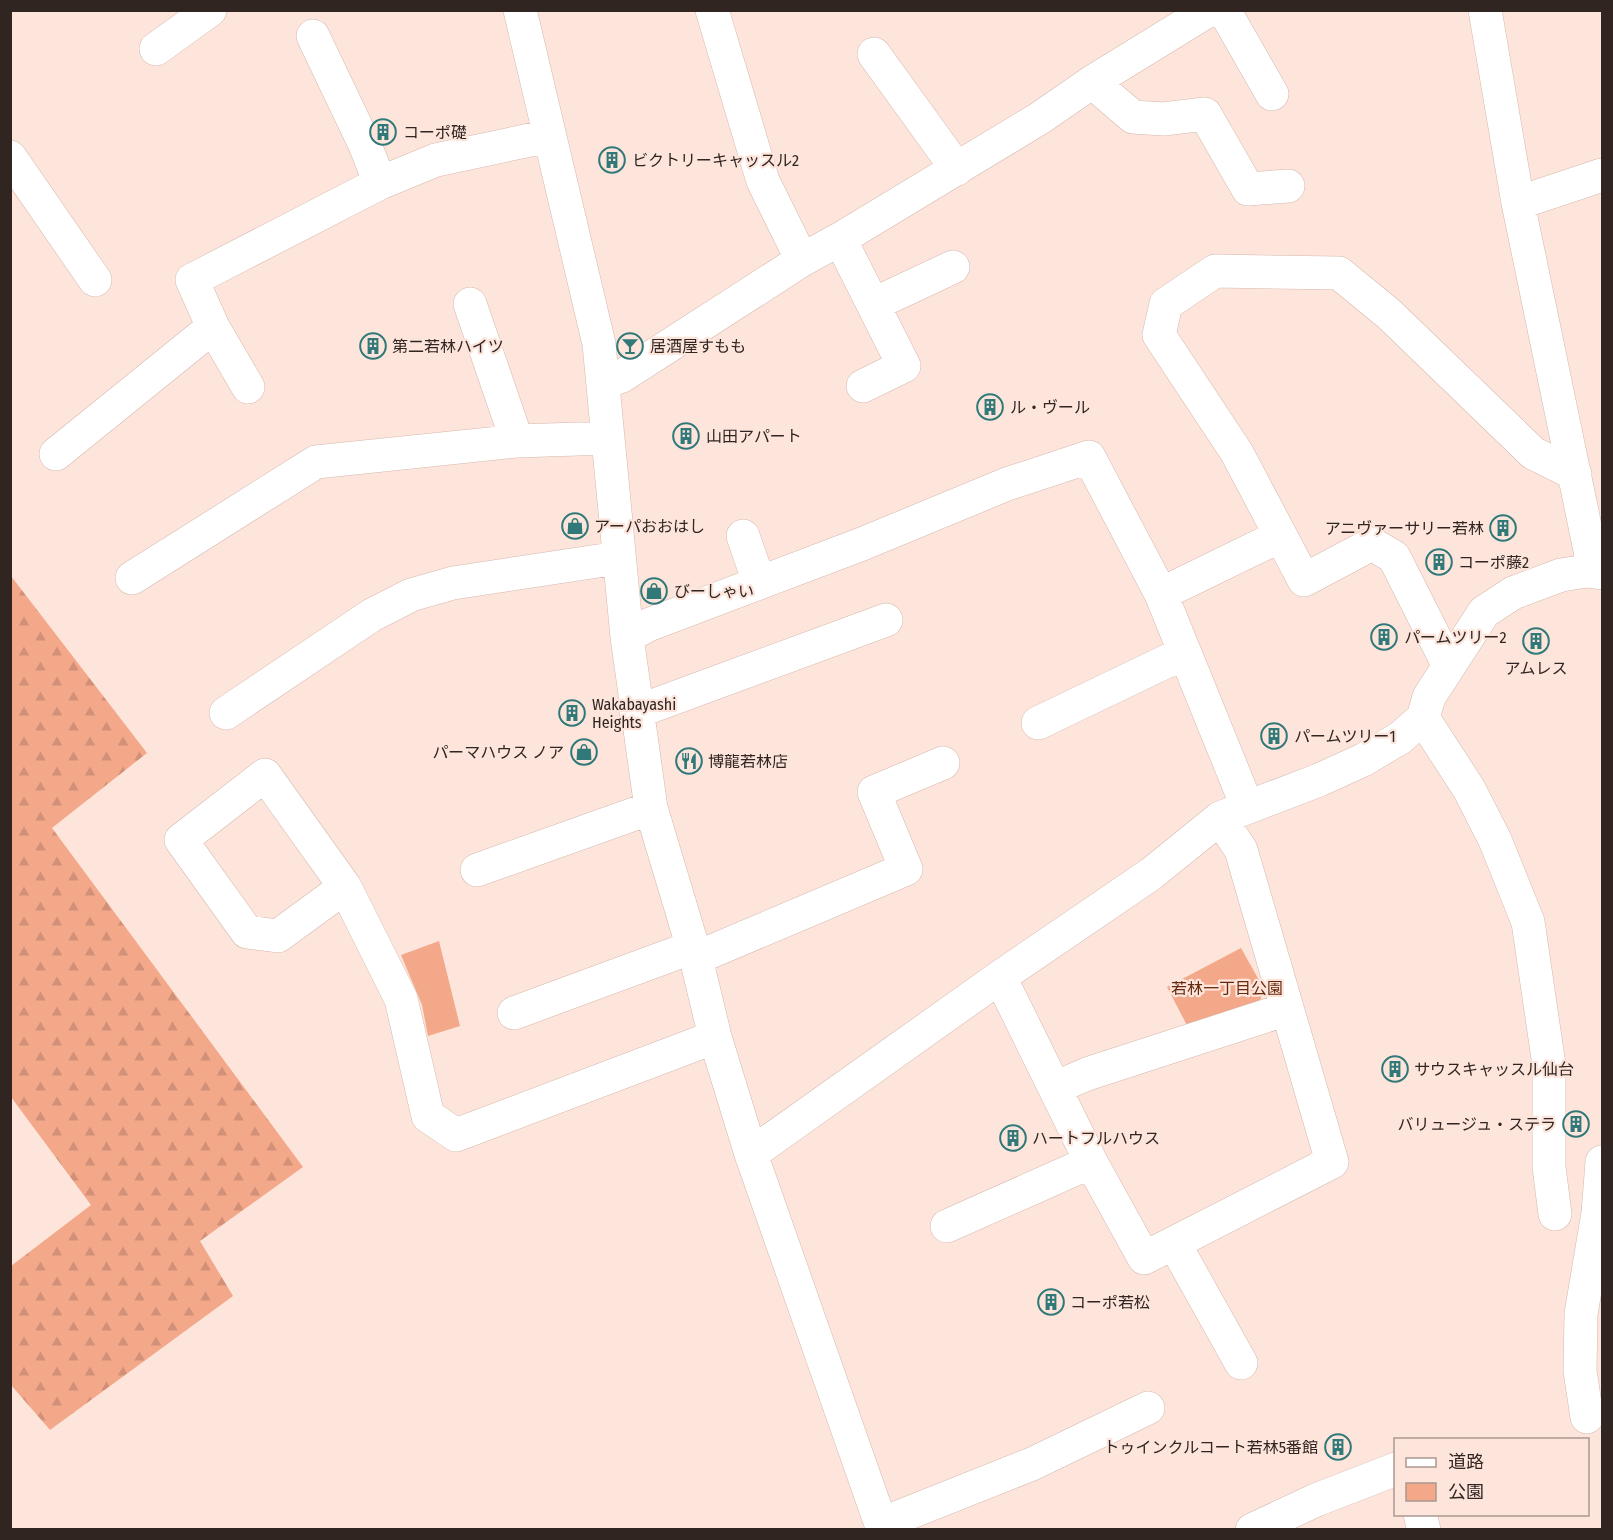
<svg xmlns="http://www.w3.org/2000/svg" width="1613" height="1540" font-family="'Fira Sans Condensed','Noto Sans JP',sans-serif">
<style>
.forest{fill:url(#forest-firs)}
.park{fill:#f3a88a}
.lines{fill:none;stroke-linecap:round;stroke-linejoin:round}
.minor-casing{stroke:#d5b8ad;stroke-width:34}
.minor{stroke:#fff;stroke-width:33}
.labels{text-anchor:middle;stroke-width:4.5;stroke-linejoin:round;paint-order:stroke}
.poi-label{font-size:16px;fill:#302521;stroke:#fde5dc;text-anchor:start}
.park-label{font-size:16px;fill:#65290c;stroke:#fde5dc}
</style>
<defs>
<pattern id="forest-firs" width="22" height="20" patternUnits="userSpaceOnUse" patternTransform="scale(1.5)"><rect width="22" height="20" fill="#f3a88a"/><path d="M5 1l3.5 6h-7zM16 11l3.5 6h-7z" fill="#d19077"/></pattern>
</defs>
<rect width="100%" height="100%" fill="#fde5dc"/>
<path class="forest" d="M11,576L147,753L52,828L303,1167L200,1241L233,1296L50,1430L11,1385V1266L91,1205L11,1097Z"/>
<path class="park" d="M439,941L460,1026L428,1036L422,1005L401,955Z
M1241,948L1264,989L1258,1007L1191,1033L1167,987Z"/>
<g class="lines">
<g class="minor-casing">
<path id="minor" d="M520,10L599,344L627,637L651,808L696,958L715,1037L751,1154L883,1530
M712,10L763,181L802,260
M1224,10L1272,94
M1485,10L1518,203L1591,555L1587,571
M313,36L365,145L380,183
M156,49L210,10
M874,54L957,169
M1092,82L1133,117L1163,119L1205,114L1248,189L1288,186
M10,157L95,280
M1518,203L1602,175
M840,239L904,366L863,386
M470,304L517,441
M874,304L953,267
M603,383L622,376L802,260L840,239L1040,118L1092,82L1209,10
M248,387L213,327L192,280L380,183L436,160L549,136
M56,454L213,327
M743,536L759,582
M132,578L316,462L517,441L608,438
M1161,594L1280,536
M627,637L648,625L862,544L1007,484L1089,457L1161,594L1247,806
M1449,666L1394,557L1372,544L1304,580L1237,453L1159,335L1166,304L1215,271L1339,273L1389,314L1533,453L1575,474
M636,712L886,620
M226,713L372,615L411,595L453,583L618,558
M1423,718L1469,789L1495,840L1528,922L1549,1065V1167L1555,1214
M1038,723L1184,653
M1220,818L1241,850L1332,1162L1174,1243L1241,1363
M477,870L651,808
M345,887L265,775L181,840L247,932L278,936L345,887L401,999L428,1116L456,1135L715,1037
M696,958L906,869L874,792L943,763
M514,1013L693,947
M1055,1088L1087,1074L1287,1009
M751,1154L1000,977L1151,874L1220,818L1319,780L1363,760L1400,738L1423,718L1429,697L1484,612L1513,593L1561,575L1587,571L1602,573
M1091,1162L1144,1258L1174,1243
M947,1226L1091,1162L1000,977
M1587,1417L1580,1371L1581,1314L1598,1213L1602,1162
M1420,1514L1424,1530
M881,1524L1032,1464L1148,1408
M1252,1530L1316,1500L1396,1469"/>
</g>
<use href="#minor" class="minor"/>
</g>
<defs>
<g id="building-ring" transform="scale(1.35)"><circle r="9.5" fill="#fde5dc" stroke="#307978" stroke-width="1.5"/><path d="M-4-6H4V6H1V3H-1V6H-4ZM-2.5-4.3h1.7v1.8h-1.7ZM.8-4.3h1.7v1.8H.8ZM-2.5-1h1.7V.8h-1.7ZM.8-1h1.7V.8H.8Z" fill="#307978"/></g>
<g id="bar-ring" transform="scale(1.35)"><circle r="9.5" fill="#fde5dc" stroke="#307978" stroke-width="1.5"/><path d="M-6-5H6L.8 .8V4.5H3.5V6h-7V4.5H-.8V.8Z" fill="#307978"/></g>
<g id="shop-ring" transform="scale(1.35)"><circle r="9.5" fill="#fde5dc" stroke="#307978" stroke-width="1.5"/><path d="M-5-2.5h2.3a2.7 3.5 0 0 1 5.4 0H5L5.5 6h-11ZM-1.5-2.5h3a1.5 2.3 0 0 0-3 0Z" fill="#307978"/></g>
<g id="restaurant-ring" transform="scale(1.35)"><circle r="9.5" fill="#fde5dc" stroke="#307978" stroke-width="1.5"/><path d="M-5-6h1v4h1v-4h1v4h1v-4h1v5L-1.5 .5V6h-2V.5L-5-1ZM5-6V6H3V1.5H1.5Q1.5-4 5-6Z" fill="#307978"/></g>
</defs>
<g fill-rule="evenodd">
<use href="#building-ring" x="383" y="132"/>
<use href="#building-ring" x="612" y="160"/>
<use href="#building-ring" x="373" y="346"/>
<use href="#bar-ring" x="630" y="346"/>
<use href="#building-ring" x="990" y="407"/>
<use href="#building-ring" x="686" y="436"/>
<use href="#shop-ring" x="575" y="526"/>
<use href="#building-ring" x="1503" y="528"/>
<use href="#building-ring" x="1439" y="562"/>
<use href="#shop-ring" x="654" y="591"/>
<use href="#building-ring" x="1384" y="637"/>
<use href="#building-ring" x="1536" y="641"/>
<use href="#building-ring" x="572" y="713"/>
<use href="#building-ring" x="1274" y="736"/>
<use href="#shop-ring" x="584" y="752"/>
<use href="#restaurant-ring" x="689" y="761"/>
<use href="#building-ring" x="1395" y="1069"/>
<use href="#building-ring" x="1576" y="1124"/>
<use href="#building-ring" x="1013" y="1138"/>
<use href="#building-ring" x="1051" y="1302"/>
<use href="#building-ring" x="1338" y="1447"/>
</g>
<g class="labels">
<g class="poi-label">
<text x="403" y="138">コーポ礎</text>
<text x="632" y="166">ビクトリーキャッスル2</text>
<text x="392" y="352">第二若林ハイツ</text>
<text x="650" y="352">居酒屋すもも</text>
<text x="1010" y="413">ル・ヴール</text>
<text x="706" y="442">山田アパート</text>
<text x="594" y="532">アーパおおはし</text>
<text x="1484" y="534" text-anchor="end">アニヴァーサリー若林</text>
<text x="1458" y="568">コーポ藤2</text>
<text x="674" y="597">びーしゃい</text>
<text x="1404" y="643">パームツリー2</text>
<text x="1536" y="674" text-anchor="middle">アムレス</text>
<text x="592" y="710">Wakabayashi<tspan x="592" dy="18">Heights</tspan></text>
<text x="1294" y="742">パームツリー1</text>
<text x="564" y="758" text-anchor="end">パーマハウス ノア</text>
<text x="708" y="767">博龍若林店</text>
<text x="1414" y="1075">サウスキャッスル仙台</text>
<text x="1556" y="1130" text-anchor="end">バリュージュ・ステラ</text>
<text x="1032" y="1144">ハートフルハウス</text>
<text x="1070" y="1308">コーポ若松</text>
<text x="1318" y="1453" text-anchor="end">トゥインクルコート若林5番館</text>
</g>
<g class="park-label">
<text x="1227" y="994">若林一丁目公園</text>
</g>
</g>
<rect width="1613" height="1540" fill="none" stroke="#302521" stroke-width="24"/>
<rect x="1394" y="1438" width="195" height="78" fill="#fde5dc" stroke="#ab9891" stroke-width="1.5"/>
<rect x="1406" y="1458" width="30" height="9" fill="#ffffff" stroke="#ab9891" stroke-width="1.5"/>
<text x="1448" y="1468" font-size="18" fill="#302521">道路</text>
<rect x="1406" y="1483" width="30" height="18" fill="#f3a88a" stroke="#ab9891" stroke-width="1.5"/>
<text x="1448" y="1498" font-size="18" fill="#302521">公園</text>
</svg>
